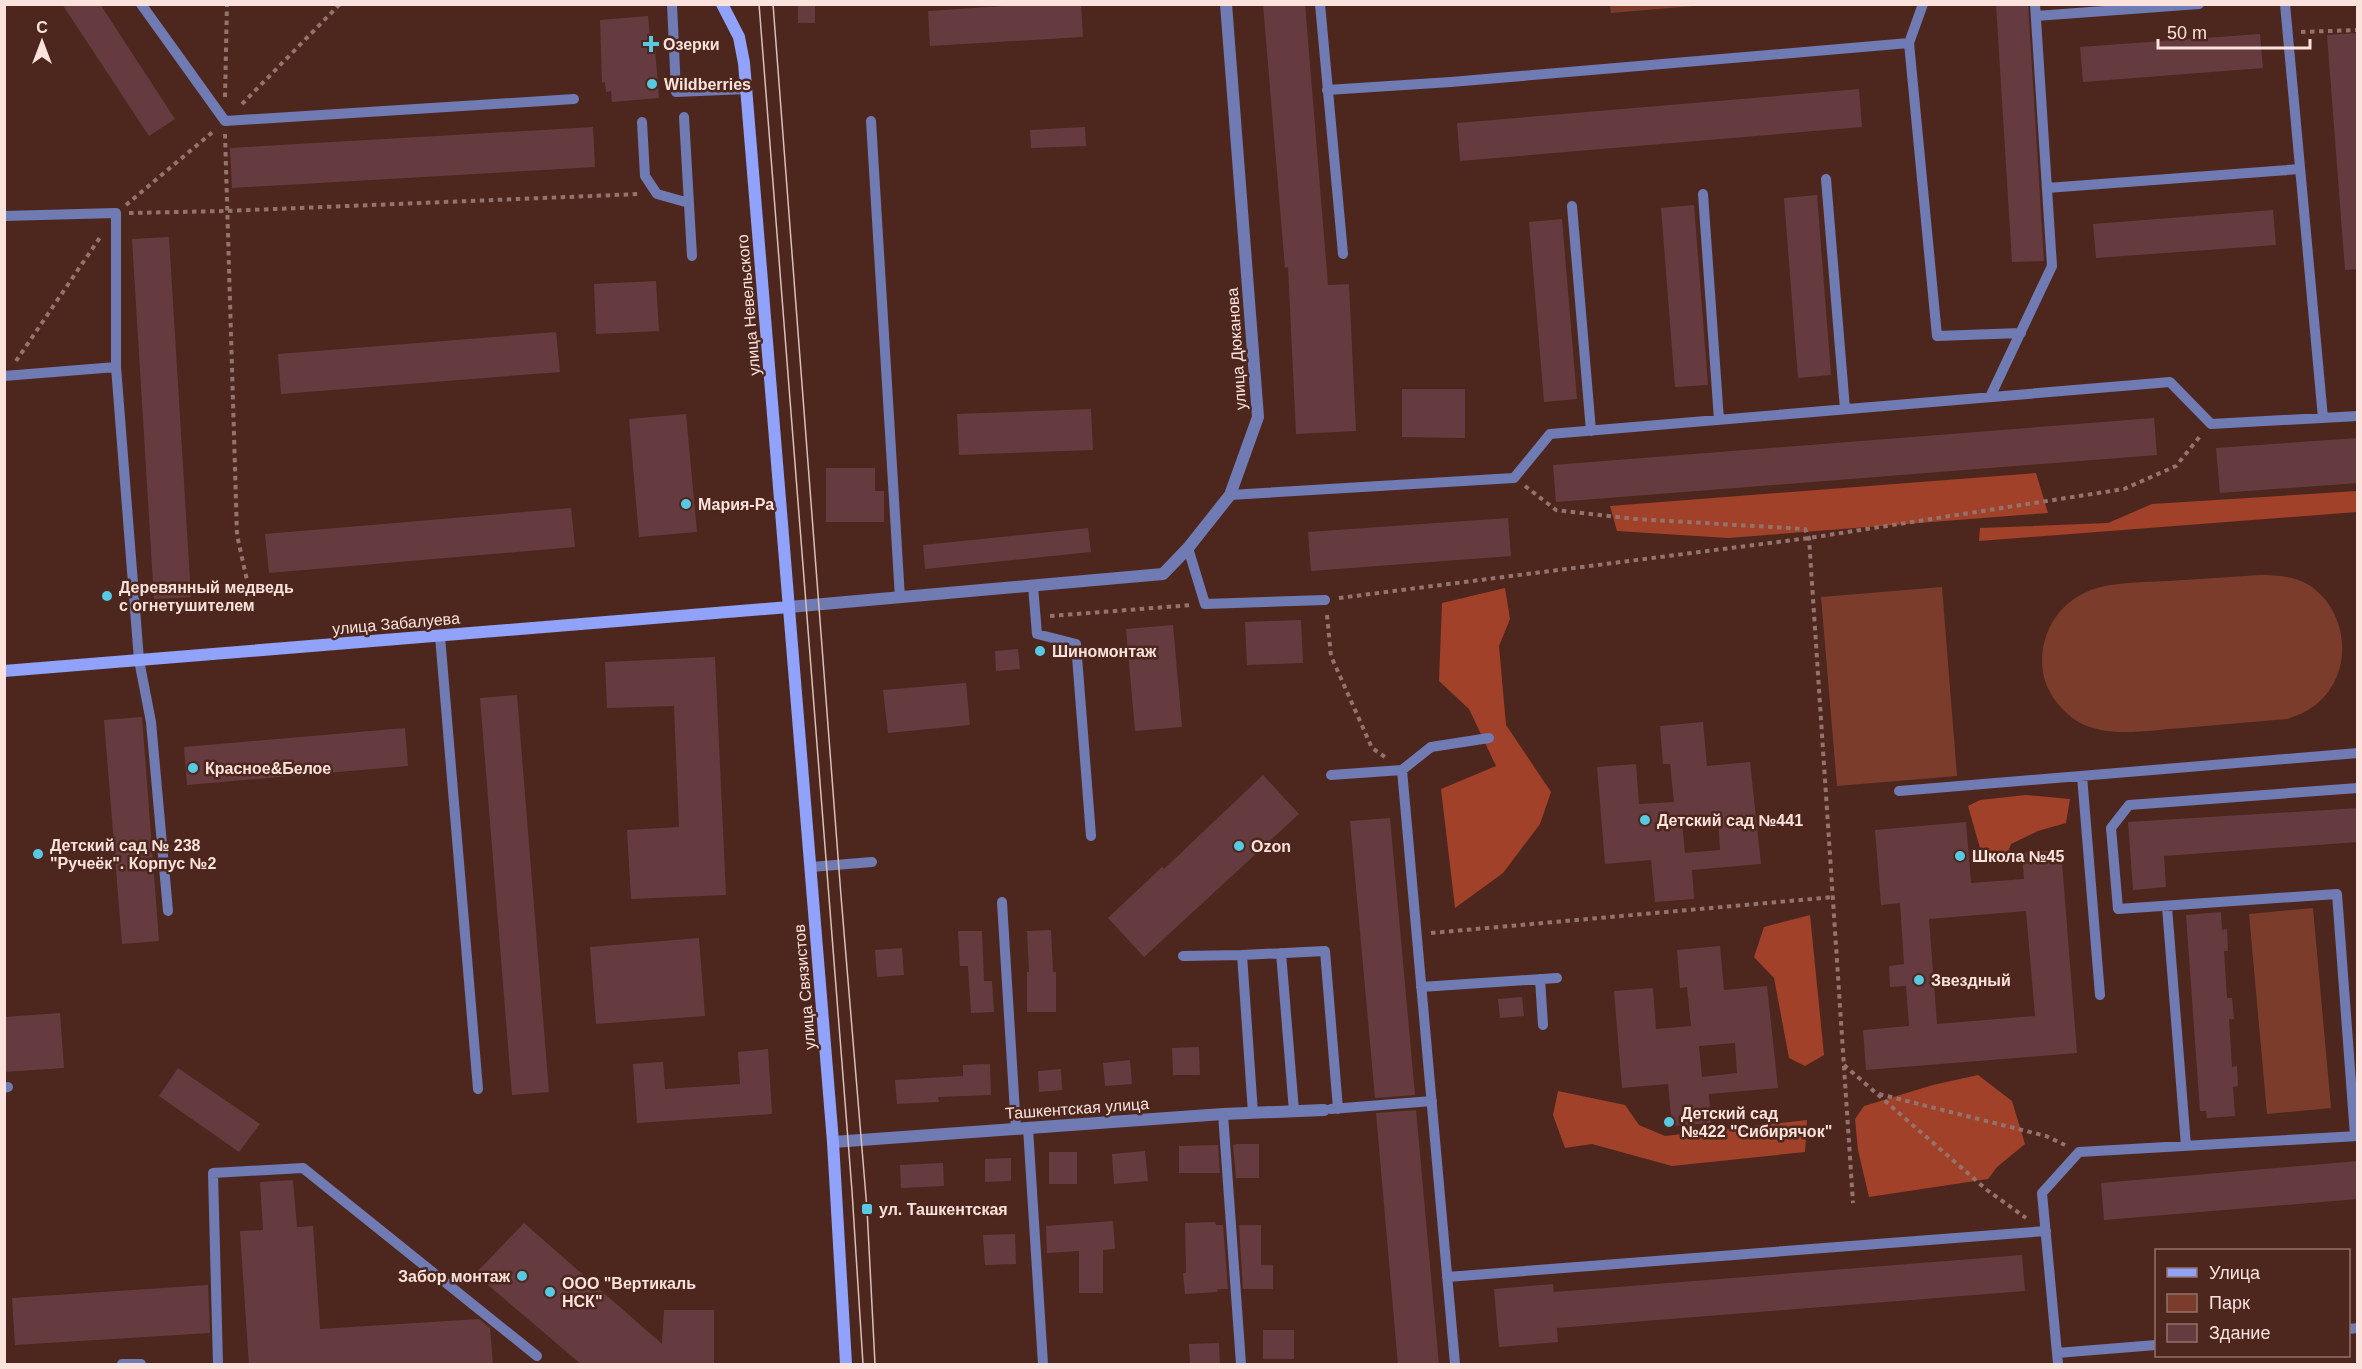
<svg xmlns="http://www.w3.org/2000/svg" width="2362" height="1369" font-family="Arial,sans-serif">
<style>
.green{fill:#7b3c2c}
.forest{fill:#a1412a}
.building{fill:#653b3f;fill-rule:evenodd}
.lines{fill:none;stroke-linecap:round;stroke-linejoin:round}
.path{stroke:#95736c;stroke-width:4;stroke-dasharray:4.5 4.5;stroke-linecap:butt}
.lane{stroke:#707bb3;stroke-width:10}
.street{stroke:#707bb3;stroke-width:12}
.secondary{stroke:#91a2fb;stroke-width:12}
.tram{stroke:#dbbfb8;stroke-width:1.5}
.poi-dot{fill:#57c9e2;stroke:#4d271e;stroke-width:2}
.labels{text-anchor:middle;stroke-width:5;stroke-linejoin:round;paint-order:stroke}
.poi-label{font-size:16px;font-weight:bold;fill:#fce2dc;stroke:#4d271e;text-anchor:start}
.street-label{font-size:16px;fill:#fce2dc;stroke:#4d271e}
</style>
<rect width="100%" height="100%" fill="#4d271e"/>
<path class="green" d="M1717,4L1611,13L1610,5V4Z
M2260,575C2277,575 2294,576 2309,585C2353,614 2354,683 2308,710C2302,714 2294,716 2287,719C2252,722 2217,725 2182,728C2152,730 2116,737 2087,726C2066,718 2046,694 2043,672C2037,630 2064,594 2105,586C2126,582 2148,582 2169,581C2199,579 2230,577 2260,575Z
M1942,587L1957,776L1837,786L1821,597Z
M2313,908L2331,1108L2267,1114L2249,914Z"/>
<path class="forest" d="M2036,473L2048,513L1728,538L1617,531L1610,506Z
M2357,491V512L1979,541L1980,528L2108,523L2152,504Z
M1505,588L1510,619L1499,646L1506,725L1551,792L1540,824L1503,873L1455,908L1441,789L1496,766L1469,709L1439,681L1442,603Z
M2026,795L2070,799L2066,823L2038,831L2011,844L2005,860L1984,862L1968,806L1980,800Z
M1810,915L1824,1055L1805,1066L1789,1058L1774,978L1754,957L1764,927Z
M1978,1075L2012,1101L2025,1144L1997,1167L1988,1179L1869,1197L1858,1150L1855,1119L1864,1106L1933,1085Z
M1558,1091L1625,1105L1639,1125L1665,1136L1807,1120L1805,1152L1672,1166L1592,1144L1565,1148L1553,1115Z"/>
<path class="building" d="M62,4H100L175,119L149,136Z
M798,4H815V23H798Z
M1033,4H1081L1083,37L930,46L928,11Z
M1263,4H1305L1328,285L1349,284L1356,431L1296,434L1288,267L1285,268Z
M1996,4H2028L2044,261L2012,262Z
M648,16L650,36H654L659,98L612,102L611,91L606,92L605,82L602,83L600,20Z
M2358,33V269L2345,270L2327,35Z
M2260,34L2263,68L2083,82L2080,47Z
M1859,89L1862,127L1460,161L1457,123Z
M593,127L595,167L232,188L230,148Z
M1085,127L1086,146L1031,148L1030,130Z
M1817,195L1831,375L1798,378L1784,198Z
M1694,205L1708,385L1675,387L1661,208Z
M2273,210L2276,245L2096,258L2093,224Z
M1562,219L1577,399L1544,402L1529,222Z
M169,237L191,597L154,599L132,239Z
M656,281L659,331L596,334L594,284Z
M556,332L560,372L281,394L278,354Z
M1402,389H1465V438L1402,437Z
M1091,409L1093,450L959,455L957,414Z
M686,414L697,532L639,537L629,419Z
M2154,418L2157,455L1556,502L1553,465Z
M2358,438V483L2220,493L2216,448Z
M826,468H875V491H884V522H826Z
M571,508L575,547L269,573L265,534Z
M1508,518L1511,556L1311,571L1308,532Z
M1088,528L1091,552L925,569L923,545Z
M1301,620L1303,663L1247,665L1245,622Z
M1173,625L1182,727L1135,731L1126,629Z
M1018,649L1020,669L996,671L995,651Z
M715,657L726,895L631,899L627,830L679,827L674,706L607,708L605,662Z
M966,683L970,725L888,733L883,690Z
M517,695L549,1092L512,1095L480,698Z
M142,717L159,941L122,944L104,720Z
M1703,722L1707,766L1750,762L1761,864L1692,870L1694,899L1655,902L1651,860L1605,864L1597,767L1636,764L1639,804L1674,802L1670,764H1663L1660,726ZM1718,819L1720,850L1685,853L1682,822Z
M405,728L408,766L187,785L184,747Z
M1263,775L1299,814L1144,957L1108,918L1162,867L1164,869Z
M2358,808V842L2164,856L2166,887L2133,890L2128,822Z
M1390,818L1415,1095L1375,1098L1350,821Z
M1966,822L1971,883L2024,879L2022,853L2061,850L2077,1053L1866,1070L1863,1030L1909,1026L1906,986L1890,987L1889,966L1904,964L1900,903L1881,905L1875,830ZM2026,911L2035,1016L1937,1024L1929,919Z
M2221,912L2222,930L2227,929L2228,951H2224L2227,998H2232L2234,1019H2229L2232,1067L2237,1066L2238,1086L2233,1087L2235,1116L2207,1118L2206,1111H2200L2186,915Z
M1051,930L1053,972H1056V1012H1027V972H1029L1027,931Z
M958,931H982L984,981H992L994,1012L971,1013L968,966H960Z
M699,938L705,1016L596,1024L590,947Z
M1720,946L1724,990L1767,986L1778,1088L1709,1094L1711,1123L1672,1126L1668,1084L1622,1088L1614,991L1653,988L1656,1029L1691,1026L1687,987L1680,988L1677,950ZM1735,1043L1737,1073L1702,1077L1699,1046Z
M902,948L904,975L877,977L875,950Z
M1522,997L1524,1016L1500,1018L1498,999Z
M60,1013L64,1068L4,1072V1017Z
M1199,1047L1200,1075H1173L1172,1048Z
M768,1049L772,1114L637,1123L633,1064L663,1062L665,1089L740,1084L738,1052Z
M1130,1060L1132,1084L1105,1086L1103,1063Z
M990,1064L991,1095L938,1097L939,1102L897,1104L895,1080L963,1076V1065Z
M178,1068L260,1124L239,1152L159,1096Z
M1061,1069L1062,1090L1039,1092L1038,1071Z
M1416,1110L1439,1365H1398L1376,1113Z
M1236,1144H1259V1178H1236L1233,1145Z
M1218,1145L1220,1173H1179V1146Z
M1145,1151L1148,1181L1114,1184L1112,1154Z
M1049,1152H1077V1184H1049Z
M1011,1158V1181L985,1182V1159Z
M2358,1161V1199L2104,1220L2101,1183Z
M943,1163L944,1186L901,1188L900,1165Z
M293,1180L297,1227L313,1226L320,1329L479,1319L490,1328L493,1365H249L240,1231L263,1230L260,1182Z
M1113,1221L1115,1249L1103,1250V1293H1079V1251L1047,1253L1046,1226Z
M1215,1222L1216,1225H1223L1228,1289H1217L1218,1292L1185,1294L1183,1273H1186L1185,1223Z
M524,1223L662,1344L664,1310H714V1365H582L475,1274Z
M1239,1225H1261V1265H1273V1289H1243Z
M1015,1234L1016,1264L985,1265L983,1235Z
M2022,1255L2025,1291L1557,1328L1558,1342L1499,1347L1494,1289L1553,1284L1554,1292Z
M208,1285L210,1333L15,1345L12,1298Z
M1263,1330H1294V1359H1263Z
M1219,1343L1220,1365H1190L1189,1344Z"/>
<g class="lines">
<path class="path" d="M2301,32L2358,30
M225,97L227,4
M242,104L340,4
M225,134L237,535L252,603
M126,205L215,130
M129,213L226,211L640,194
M16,361L101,236
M1525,486L1556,510L1636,519L1805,529L1809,538L1853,1203
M1339,598L1809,538L2124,489L2176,466L2201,435
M1327,615L1331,656L1372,748L1385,757
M1050,616L1192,605
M1431,933L1834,897
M1844,1065L1987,1190L2026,1218
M1879,1094L2046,1136L2065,1145"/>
<path class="lane" d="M141,4L225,121L574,99
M672,4L676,92L746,89
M1320,4L1343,254
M1923,4L1909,43L1937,336L2021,333
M2285,4L2323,418
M2036,16L2199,4
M1327,90L1451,82L1909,43
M684,117L692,256
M871,121L900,598
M642,122L645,176L657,194L689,203
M1826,179L1845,409
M2047,188L2300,169
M1703,194L1719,420
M1572,206L1591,431
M4,216L116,213V367L139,660L151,722L168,911
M4,376L116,367
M1990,397L2052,266L2035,4
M1230,495L1514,478L1550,434L2170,382L2211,424L2358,416
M1188,548L1205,604L1325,600
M1033,586L1037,634L1076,644L1091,836
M440,636L478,1089
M1402,770L1455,1364
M1331,775L1402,770L1431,747L1489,738
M2082,776L2100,995
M1899,791L2358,753
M811,867L872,862
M1002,902L1016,1129
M2167,907L2186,1146
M1281,953L1294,1111
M1242,955L1325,951L1338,1109
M1183,956L1242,955L1253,1113
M1540,979L1543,1025
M1421,987L1557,978
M4,1088L8,1087
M1331,1109L1432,1101
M1223,1114L1241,1364
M1028,1128L1043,1364
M2355,1136L2337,894L2118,909L2111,828L2129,805L2358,788
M1447,1277L2046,1231
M2348,1329L2358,1328
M2057,1353L2156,1345
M122,1364H141
M218,1364L213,1173L303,1168L537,1356
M2058,1364L2042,1193L2079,1152L2358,1136"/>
<path class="street" d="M789,607L1163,574L1188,548L1230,495L1258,417L1226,4
M833,1142L1223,1114L1324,1110"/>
<path class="secondary" d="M722,4L739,37L744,63L833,1142L846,1364
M4,671L789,607"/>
<path class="tram" d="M759,4L852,1191L863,1364
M773,4L841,896L867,1209L875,1364"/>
</g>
<g class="poi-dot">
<path d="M648 35h6v6h6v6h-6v6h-6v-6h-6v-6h6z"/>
<circle cx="652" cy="84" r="6"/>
<circle cx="686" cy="504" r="6"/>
<circle cx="107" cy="596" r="6"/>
<circle cx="1040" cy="651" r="6"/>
<circle cx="193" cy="768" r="6"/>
<circle cx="1645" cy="820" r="6"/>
<circle cx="1239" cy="846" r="6"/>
<circle cx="38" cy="854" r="6"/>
<circle cx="1960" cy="856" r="6"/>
<circle cx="1919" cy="980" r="6"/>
<circle cx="1669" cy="1122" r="6"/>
<rect x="861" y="1203" width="12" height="12" rx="3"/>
<circle cx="522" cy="1276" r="6"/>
<circle cx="550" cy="1292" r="6"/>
</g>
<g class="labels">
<g class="poi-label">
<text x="663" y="50">Озерки</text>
<text x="664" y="90">Wildberries</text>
<text x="698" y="510">Мария-Ра</text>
<text x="119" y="593">Деревянный медведь<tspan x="119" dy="18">с огнетушителем</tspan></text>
<text x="1052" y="657">Шиномонтаж</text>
<text x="205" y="774">Красное&amp;Белое</text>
<text x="1657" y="826">Детский сад №441</text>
<text x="50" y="851">Детский сад № 238<tspan x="50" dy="18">"Ручеёк". Корпус №2</tspan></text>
<text x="1251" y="852">Ozon</text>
<text x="1972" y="862">Школа №45</text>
<text x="1931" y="986">Звездный</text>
<text x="1681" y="1119">Детский сад<tspan x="1681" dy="18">№422 "Сибирячок"</tspan></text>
<text x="879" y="1215">ул. Ташкентская</text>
<text x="510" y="1282" text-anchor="end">Забор монтаж</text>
<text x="562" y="1289">ООО "Вертикаль<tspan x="562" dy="18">НСК"</tspan></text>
</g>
<g class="street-label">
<text transform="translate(748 305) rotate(-95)" y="6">улица Невельского</text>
<text transform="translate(1236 349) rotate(-94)" y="6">улица Дюканова</text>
<text transform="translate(396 623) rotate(-5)" y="6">улица Забалуева</text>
<text transform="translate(804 987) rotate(-95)" y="6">улица Связистов</text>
<text transform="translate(1077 1108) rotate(-4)" y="6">Ташкентская улица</text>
</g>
</g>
<rect width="2362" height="1369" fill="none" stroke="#fce2dc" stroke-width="12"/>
<rect x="2155" y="1249" width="195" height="108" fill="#4d271e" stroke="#93726a" stroke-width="1.5"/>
<rect x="2167" y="1268" width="30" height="9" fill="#91a2fb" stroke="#93726a" stroke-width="1.5"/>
<text x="2209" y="1279" font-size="18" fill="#fce2dc">Улица</text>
<rect x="2167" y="1294" width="30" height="18" fill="#7b3c2c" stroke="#93726a" stroke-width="1.5"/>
<text x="2209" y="1309" font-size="18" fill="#fce2dc">Парк</text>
<rect x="2167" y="1324" width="30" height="18" fill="#653b3f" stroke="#93726a" stroke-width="1.5"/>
<text x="2209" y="1339" font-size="18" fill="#fce2dc">Здание</text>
<g transform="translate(42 42)" stroke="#4d271e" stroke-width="4.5" paint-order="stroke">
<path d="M0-4.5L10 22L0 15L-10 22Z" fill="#fce2dc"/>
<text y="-9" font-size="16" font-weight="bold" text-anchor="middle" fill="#fce2dc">С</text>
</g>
<path d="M2158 39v9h152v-9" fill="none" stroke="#fce2dc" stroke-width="3"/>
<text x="2167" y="39" font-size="18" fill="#fce2dc" stroke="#4d271e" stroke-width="4.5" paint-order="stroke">50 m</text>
</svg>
